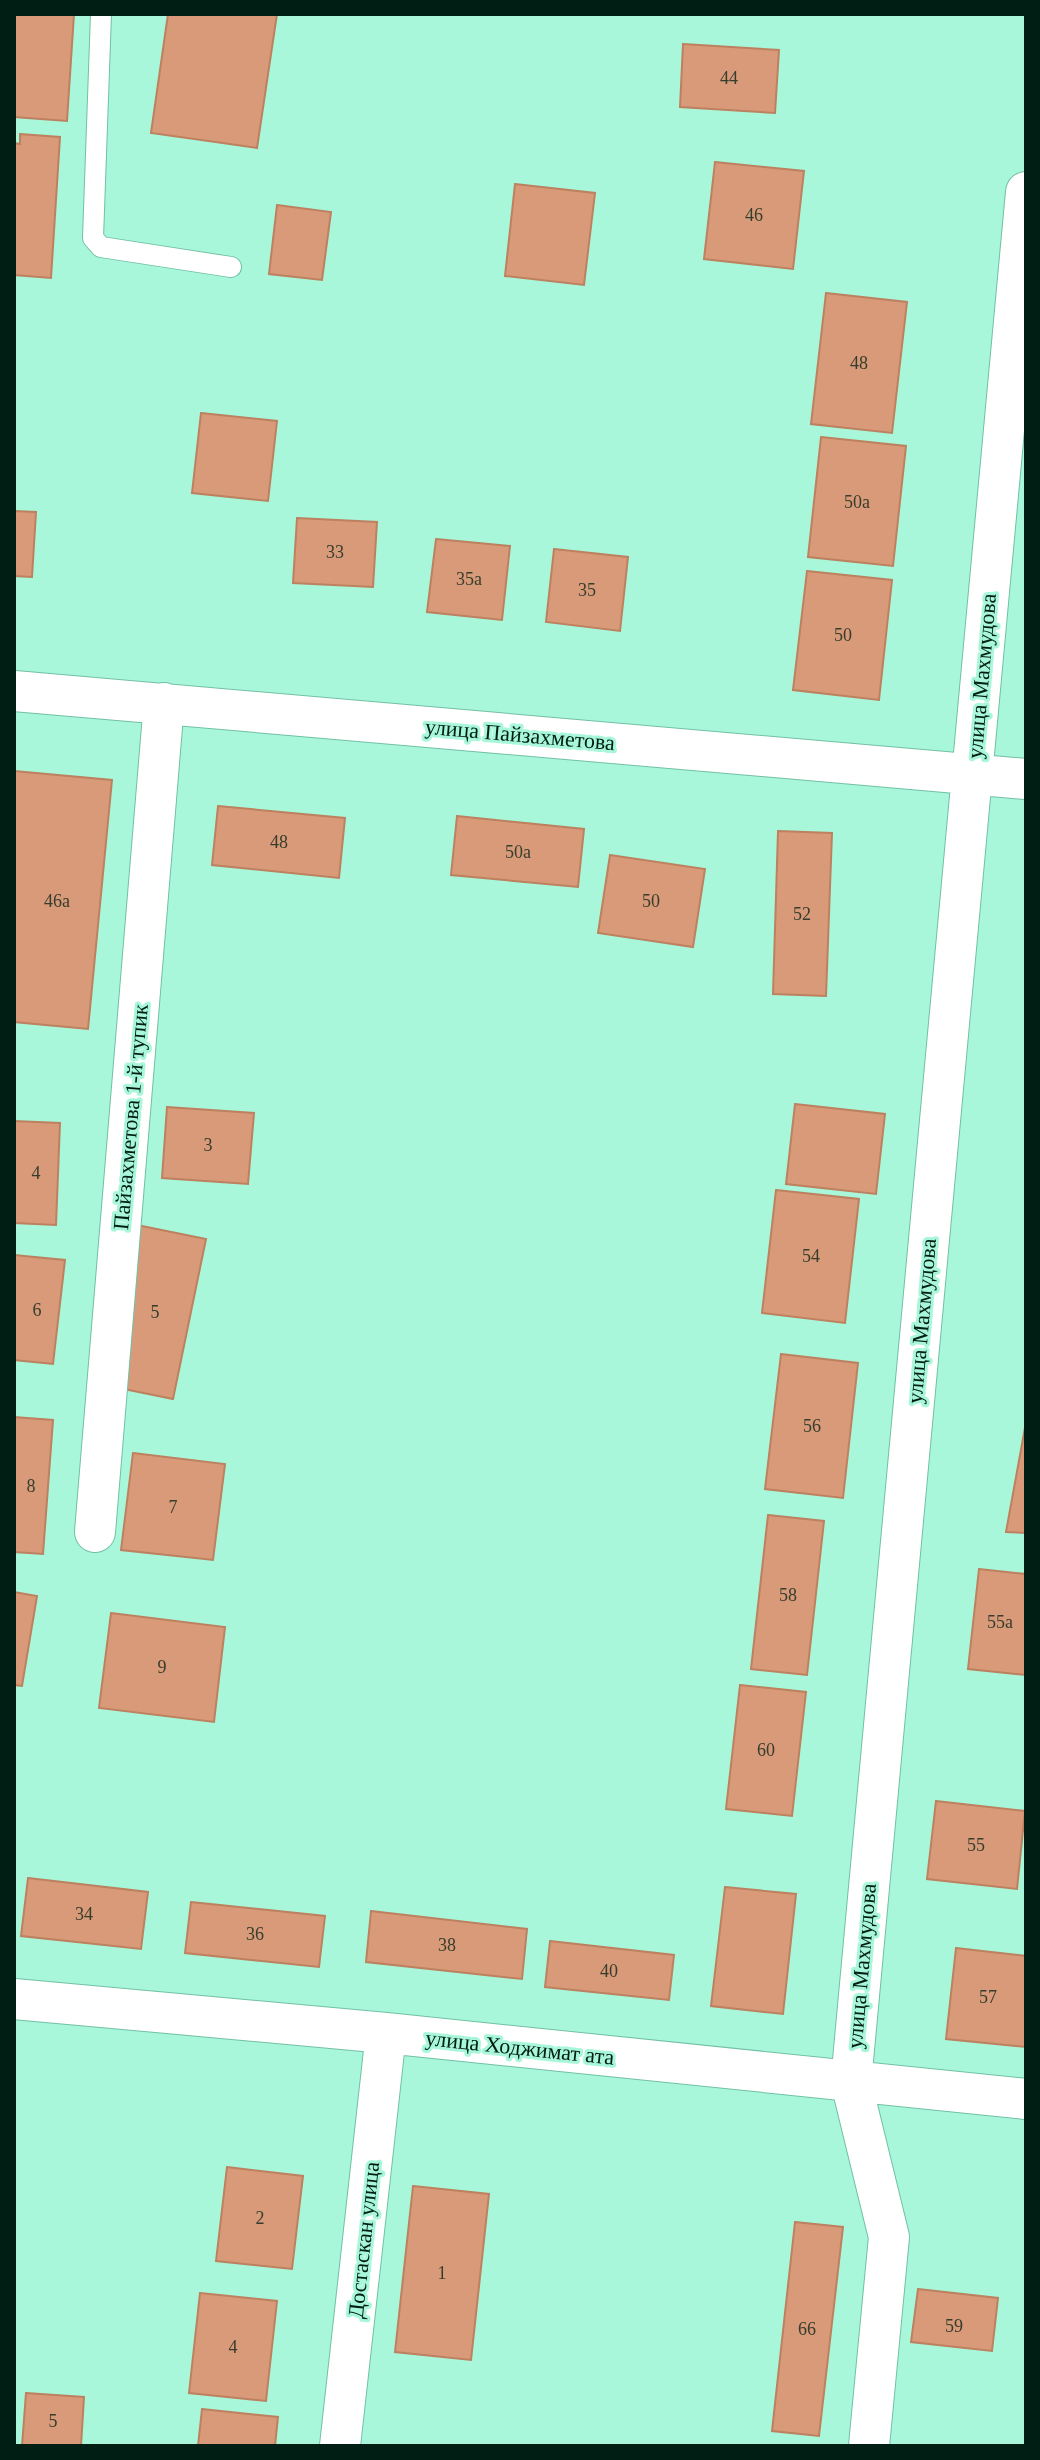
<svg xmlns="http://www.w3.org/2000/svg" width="1040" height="2460" font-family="Georgia,serif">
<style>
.building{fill:#d89a78;stroke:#bd8160;stroke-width:2}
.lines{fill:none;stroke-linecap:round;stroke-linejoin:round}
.lane-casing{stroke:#72c0a5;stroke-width:22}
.street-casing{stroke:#72c0a5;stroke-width:42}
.lane{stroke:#fff;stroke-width:20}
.street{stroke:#fff;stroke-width:40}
.labels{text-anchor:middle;stroke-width:6;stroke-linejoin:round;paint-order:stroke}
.number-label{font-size:18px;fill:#363d2d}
.street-label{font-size:22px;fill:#001e14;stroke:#a8f7da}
</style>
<rect width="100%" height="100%" fill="#a8f7da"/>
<path class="building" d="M14,14H74L67,121L14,117Z
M168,14H277L257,148L151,133Z
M683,44L779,50L775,113L680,107Z
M20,134L60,137L51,278L14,275V143L20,144Z
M715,162L804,171L793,269L704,259Z
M515,184L595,193L584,285L505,276Z
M277,205L331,212L322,280L269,274Z
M826,293L907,302L892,433L811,424Z
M201,413L277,421L268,501L192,493Z
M821,437L906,446L893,566L808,557Z
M14,511L36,512L32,577L14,576Z
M297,518L377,522L373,587L293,583Z
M436,539L510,546L502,620L427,612Z
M554,549L628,557L620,631L546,622Z
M807,571L892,580L879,700L793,690Z
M14,771L112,780L88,1029L14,1022Z
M218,806L345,818L339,878L212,865Z
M457,816L584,829L578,887L451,875Z
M778,831L832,833L826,996L773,994Z
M610,855L705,869L693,947L598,933Z
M795,1104L885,1114L876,1194L786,1184Z
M167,1107L254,1113L248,1184L162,1178Z
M14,1121L60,1123L56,1225L14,1223Z
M776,1190L859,1199L845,1323L762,1313Z
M137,1225L206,1239L173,1399L104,1385Z
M14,1255L65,1260L53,1364L14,1360Z
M781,1354L858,1363L843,1498L765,1489Z
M14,1417L53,1420L43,1554L14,1552Z
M1026,1422V1533L1006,1532Z
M133,1453L225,1464L213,1560L121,1550Z
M768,1515L824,1521L807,1675L751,1669Z
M979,1569L1026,1574V1675L968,1669Z
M14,1592L37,1596L22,1686L14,1685Z
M111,1613L225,1627L214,1722L99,1708Z
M740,1685L806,1692L792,1816L726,1809Z
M936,1801L1025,1811L1017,1889L927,1879Z
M28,1878L148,1892L141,1949L21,1936Z
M725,1887L796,1894L783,2014L711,2006Z
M191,1902L325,1916L319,1967L185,1953Z
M371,1911L527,1929L522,1979L366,1962Z
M550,1941L674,1955L669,2000L545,1987Z
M956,1948L1026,1956V2047L946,2039Z
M227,2167L303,2176L292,2269L216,2261Z
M413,2186L489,2194L471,2360L395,2352Z
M795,2222L843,2227L819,2436L772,2431Z
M918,2289L998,2298L992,2351L911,2342Z
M200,2293L277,2301L266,2401L189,2393Z
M26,2393L84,2397L81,2446H22Z
M202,2409L278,2417L275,2446H198Z"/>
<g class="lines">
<g class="lane-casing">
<path id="lane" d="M101,14L93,238L101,247L231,267"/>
</g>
<g class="street-casing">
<path id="street" d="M14,691L1026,779
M95,1532L164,703
M14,1999L386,2033L1026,2099
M340,2446L386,2033
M869,2446L889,2237L851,2082L1026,192"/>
</g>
<use href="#lane" class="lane"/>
<use href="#street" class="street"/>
</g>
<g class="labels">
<g class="number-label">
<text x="729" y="84">44</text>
<text x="754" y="221">46</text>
<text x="859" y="369">48</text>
<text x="857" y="508">50а</text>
<text x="335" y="558">33</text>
<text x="469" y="585">35а</text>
<text x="587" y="596">35</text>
<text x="843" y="641">50</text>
<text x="279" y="848">48</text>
<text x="518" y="858">50а</text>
<text x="57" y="907">46а</text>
<text x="651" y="907">50</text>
<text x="802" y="920">52</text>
<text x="208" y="1151">3</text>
<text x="36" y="1179">4</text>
<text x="811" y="1262">54</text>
<text x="37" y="1316">6</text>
<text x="155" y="1318">5</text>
<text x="812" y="1432">56</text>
<text x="31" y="1492">8</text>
<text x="173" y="1513">7</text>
<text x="788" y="1601">58</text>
<text x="1000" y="1628">55а</text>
<text x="162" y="1673">9</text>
<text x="766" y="1756">60</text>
<text x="976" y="1851">55</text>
<text x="84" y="1920">34</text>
<text x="255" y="1940">36</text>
<text x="447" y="1951">38</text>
<text x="609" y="1977">40</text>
<text x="988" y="2003">57</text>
<text x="260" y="2224">2</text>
<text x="442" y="2279">1</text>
<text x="954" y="2332">59</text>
<text x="807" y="2335">66</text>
<text x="233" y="2353">4</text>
<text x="53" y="2427">5</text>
</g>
<g class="street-label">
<text transform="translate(981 676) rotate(-85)" y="8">улица Махмудова</text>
<text transform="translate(520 734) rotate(5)" y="8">улица Пайзахметова</text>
<text transform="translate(130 1117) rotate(-85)" y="8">Пайзахметова 1-й тупик</text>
<text transform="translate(921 1321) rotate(-85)" y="8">улица Махмудова</text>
<text transform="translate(861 1966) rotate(-85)" y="8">улица Махмудова</text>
<text transform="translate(520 2047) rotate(6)" y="8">улица Ходжимат ата</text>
<text transform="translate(363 2240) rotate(-84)" y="8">Достаскан улица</text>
</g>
</g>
<rect width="1040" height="2460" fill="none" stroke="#001e14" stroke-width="32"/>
</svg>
